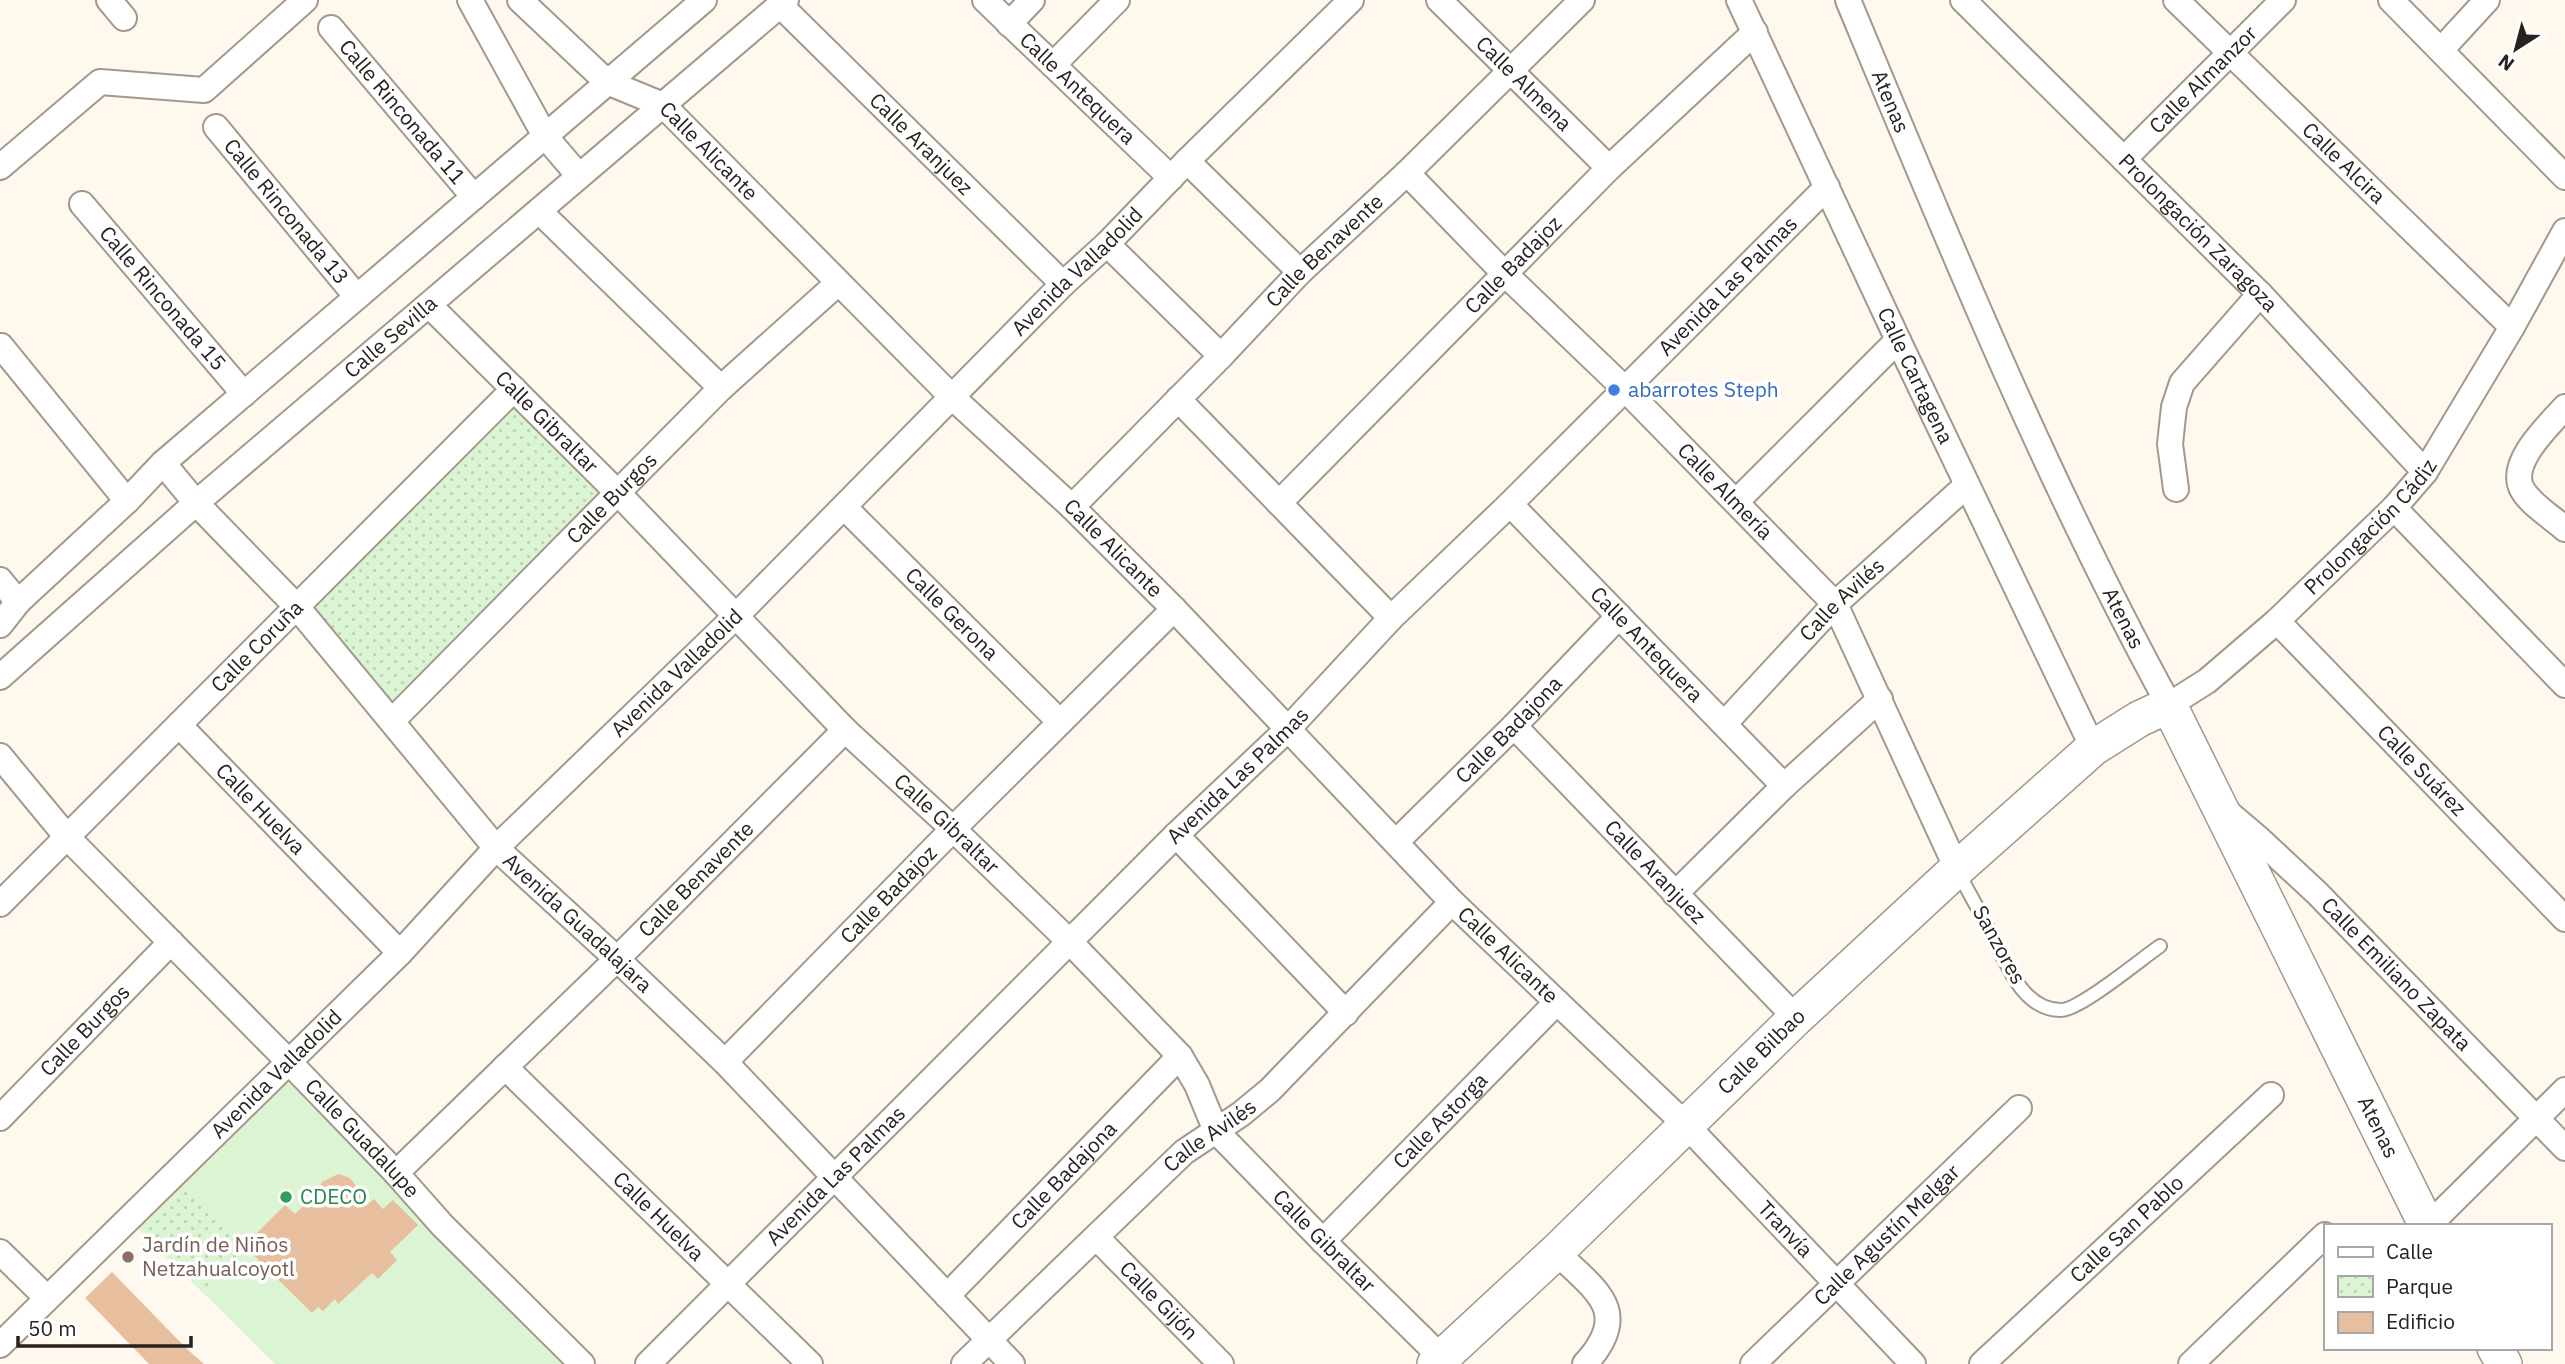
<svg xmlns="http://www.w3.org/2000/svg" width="2565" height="1364" font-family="'IBM Plex Sans',sans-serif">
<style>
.green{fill:#dbf4d3}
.park{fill:url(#park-dots)}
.building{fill:#e8bf9e}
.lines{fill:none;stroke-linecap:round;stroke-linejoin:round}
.lane-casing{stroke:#a3998b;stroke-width:16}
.street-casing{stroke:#a3998b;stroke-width:28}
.secondary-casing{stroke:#a3998b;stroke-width:38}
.lane{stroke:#fff;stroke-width:12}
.street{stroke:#fff;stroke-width:24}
.secondary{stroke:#fff;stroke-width:35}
.shop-dot{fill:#3f7fe0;stroke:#fff;stroke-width:2.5}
.leisure-dot{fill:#2e9e5b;stroke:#fff;stroke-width:2.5}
.education-dot{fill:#8d6e63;stroke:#fff;stroke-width:2.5}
.labels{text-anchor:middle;stroke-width:7;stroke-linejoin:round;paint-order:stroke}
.street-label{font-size:21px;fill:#26221d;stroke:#fff}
.shop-label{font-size:21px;fill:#366cbe;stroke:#fff;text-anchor:start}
.leisure-label{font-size:21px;fill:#27864d;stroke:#fff;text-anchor:start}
.education-label{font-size:21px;fill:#785e54;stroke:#fff;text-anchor:start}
</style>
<defs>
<pattern id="park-dots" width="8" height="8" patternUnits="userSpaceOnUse" patternTransform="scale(1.75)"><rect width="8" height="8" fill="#dbf4d3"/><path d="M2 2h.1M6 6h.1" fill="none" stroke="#bcd1b5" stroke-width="1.8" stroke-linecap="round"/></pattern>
</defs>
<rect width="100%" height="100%" fill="#fef8ef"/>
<path class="green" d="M289,1062L583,1364H275L129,1219Z"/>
<path class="park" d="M514,389L617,492L392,721L297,607Z
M174,1174L249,1251L205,1295L129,1219Z"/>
<path class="building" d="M338,1174L350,1178L354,1183L366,1206L374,1199L383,1209L393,1200L418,1225L390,1252L397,1260L378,1279L372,1273L338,1304L335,1299L323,1311L318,1307L312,1313L244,1246L285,1205L295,1214L318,1191L322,1182Z
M112,1272L186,1348L204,1364H149L85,1298Z"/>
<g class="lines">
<g class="lane-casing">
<path id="lane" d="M1958,872C1970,895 1983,917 1994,939C2008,966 2023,1010 2061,1010C2080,1010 2141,959 2160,946"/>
</g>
<g class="street-casing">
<g id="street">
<path d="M109,0L124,18"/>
<path d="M470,0L545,136L579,176"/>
<path id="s1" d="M520,0L607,82L663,105L952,397L1072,507L1174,609L1452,902L1686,1125L1913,1364"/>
<path id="s2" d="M985,0L1171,178"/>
<path id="s3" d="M1439,0L1609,168"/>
<path id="s4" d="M1739,0L1898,340L2093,748"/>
<path id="s5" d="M1848,0C1947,238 2045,478 2169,705L2207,681L2277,621L2394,508L2425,472L2512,327L2565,231"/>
<path id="s6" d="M1963,0L2260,294L2425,472"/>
<path id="s7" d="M2176,0L2512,327"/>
<path d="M2391,0L2565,177"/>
<path id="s8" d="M780,5L1063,284"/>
<path d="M1009,24L1032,0"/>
<path id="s9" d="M331,28L474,197"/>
<path d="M2441,50L2487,0"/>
<path d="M1053,65L1117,0"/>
<path id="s10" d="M216,127L357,297"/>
<path id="s11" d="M2124,159L2283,0"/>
<path d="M1187,161L1300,272"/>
<path d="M0,167L100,82L204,90L305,0"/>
<path id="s12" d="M1407,173L1504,273L1626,390L1835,604L1957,869"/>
<path id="s13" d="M82,204L244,394"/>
<path d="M539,211L721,388"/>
<path d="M1107,244L1221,356"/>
<path id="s14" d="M429,305L617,492L845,730L953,829L1070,942L1180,1056L1197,1085L1216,1131L1323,1241L1442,1358"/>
<path d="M1,346L127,501"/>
<path d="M1178,399L1391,618"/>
<path d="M2565,407C2549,425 2510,461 2521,487C2528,503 2552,517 2565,529"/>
<path id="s15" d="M163,463L196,503L297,607L496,848L617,959L725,1062L1012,1364"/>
<path d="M2176,489L2170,444L2174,407L2182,383L2260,294"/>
<path d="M1736,502L1898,340"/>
<path id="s16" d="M1279,503L1609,168L1755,32"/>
<path id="s17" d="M1510,504L1784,786"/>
<path id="s18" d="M844,507L1060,722"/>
<path id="s19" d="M1072,507L1221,356L1300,272L1407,173L1582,0"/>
<path d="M2394,508L2565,685"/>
<path d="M0,580L18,602"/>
<path id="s20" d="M2277,621L2565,919"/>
<path d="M0,625L18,602L127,501L163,463L704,0"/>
<path id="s21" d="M0,677L196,503L786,0"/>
<path id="s22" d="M392,721L721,388L838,283"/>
<path id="s23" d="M1725,723L1835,604L1967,485"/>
<path id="s24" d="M179,725L400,953"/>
<path id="s25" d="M1514,726L1796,1018"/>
<path id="s26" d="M0,756L67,837L289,1062L396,1173L442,1225L582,1364"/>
<path id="s27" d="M2226,811L2259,839L2317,893L2565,1148"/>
<path d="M1176,835L1346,1013"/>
<path id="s28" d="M1396,842L1514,726L1619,616"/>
<path d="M1675,894L1784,786L1880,699"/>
<path id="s29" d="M0,904L514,389"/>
<path id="s30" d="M725,1062L953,829L1174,609"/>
<path id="s31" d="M505,1067L810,1364"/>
<path id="s32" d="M0,1118L171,942"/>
<path id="s33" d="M396,1173L617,959L845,730"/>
<path d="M2428,1226L2565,1090"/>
<path id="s34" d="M1097,1238L1221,1364"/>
<path id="s35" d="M1323,1241L1557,1002"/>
<path d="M0,1252L47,1298"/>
<path d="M1556,1252C1596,1291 1633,1311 1585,1364"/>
<path id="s36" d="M947,1296L1180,1056"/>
<path id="s37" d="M0,1345L400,953L496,848L736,616L1063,284L1107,244L1187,161L1351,0"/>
<path id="s38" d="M648,1364L1176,835L1288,729L1391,618L1510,504L1827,187"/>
<path id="s39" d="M964,1364L1184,1152L1241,1114L1270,1090L1452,902"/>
<path id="s40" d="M1753,1364L2019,1108"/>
<path id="s41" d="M1982,1364L2271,1095"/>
<path d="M2191,1364L2325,1235"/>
</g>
</g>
<g class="secondary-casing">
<g id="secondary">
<path d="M2495,1348L2504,1364"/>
<path id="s42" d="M1435,1364L1556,1252L1796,1018L1957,869L2093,748L2139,719L2169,705L2427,1226"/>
</g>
</g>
<use href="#lane" class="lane"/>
<use href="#street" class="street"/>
<use href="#secondary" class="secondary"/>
</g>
<circle class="shop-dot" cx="1614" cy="390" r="7"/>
<circle class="leisure-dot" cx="286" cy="1197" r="7"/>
<circle class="education-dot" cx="128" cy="1257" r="7"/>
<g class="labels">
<g class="street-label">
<text dy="7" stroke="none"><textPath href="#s11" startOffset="112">Calle Almanzor</textPath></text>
<text dy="7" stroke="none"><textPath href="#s3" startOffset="119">Calle Almena</textPath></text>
<text dy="7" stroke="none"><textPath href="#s2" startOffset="128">Calle Antequera</textPath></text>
<text dy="7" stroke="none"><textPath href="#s5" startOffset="110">Atenas</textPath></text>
<text dy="7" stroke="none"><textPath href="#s9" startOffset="110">Calle Rinconada 11</textPath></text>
<text dy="7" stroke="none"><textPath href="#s8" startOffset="198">Calle Aranjuez</textPath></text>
<text dy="7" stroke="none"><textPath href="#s1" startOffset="245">Calle Alicante</textPath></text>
<text dy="7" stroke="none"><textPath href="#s7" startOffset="234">Calle Alcira</textPath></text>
<text dy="7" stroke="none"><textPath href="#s10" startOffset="110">Calle Rinconada 13</textPath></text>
<text dy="7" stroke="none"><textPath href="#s6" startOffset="331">Prolongación Zaragoza</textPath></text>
<text dy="7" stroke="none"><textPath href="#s19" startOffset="360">Calle Benavente</textPath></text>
<text dy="7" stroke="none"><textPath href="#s16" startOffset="334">Calle Badajoz</textPath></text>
<text dy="7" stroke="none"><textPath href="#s37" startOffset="1521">Avenida Valladolid</textPath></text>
<text dy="7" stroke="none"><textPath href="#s38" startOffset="1526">Avenida Las Palmas</textPath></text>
<text dy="7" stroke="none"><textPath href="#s13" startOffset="124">Calle Rinconada 15</textPath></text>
<text dy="7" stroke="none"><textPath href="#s21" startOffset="518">Calle Sevilla</textPath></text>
<text dy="7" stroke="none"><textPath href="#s4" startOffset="415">Calle Cartagena</textPath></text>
<text dy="7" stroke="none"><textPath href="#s14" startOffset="166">Calle Gibraltar</textPath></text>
<text dy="7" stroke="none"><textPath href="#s12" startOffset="450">Calle Almería</textPath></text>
<text dy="7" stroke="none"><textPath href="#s22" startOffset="313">Calle Burgos</textPath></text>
<text dy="7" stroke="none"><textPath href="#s5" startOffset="1045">Prolongación Cádiz</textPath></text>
<text dy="7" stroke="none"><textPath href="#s1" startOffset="812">Calle Alicante</textPath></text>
<text dy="7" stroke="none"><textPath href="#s23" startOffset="170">Calle Avilés</textPath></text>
<text dy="7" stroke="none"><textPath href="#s18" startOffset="152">Calle Gerona</textPath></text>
<text dy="7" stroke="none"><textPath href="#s5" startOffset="677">Atenas</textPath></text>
<text dy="7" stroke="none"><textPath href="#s17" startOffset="196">Calle Antequera</textPath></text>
<text dy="7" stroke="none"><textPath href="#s29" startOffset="364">Calle Coruña</textPath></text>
<text dy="7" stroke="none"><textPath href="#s37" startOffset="954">Avenida Valladolid</textPath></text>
<text dy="7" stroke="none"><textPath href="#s28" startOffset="159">Calle Badajona</textPath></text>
<text dy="7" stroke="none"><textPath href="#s20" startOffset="208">Calle Suárez</textPath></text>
<text dy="7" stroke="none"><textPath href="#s38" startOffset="833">Avenida Las Palmas</textPath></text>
<text dy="7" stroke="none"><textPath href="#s24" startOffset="117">Calle Huelva</textPath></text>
<text dy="7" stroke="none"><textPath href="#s14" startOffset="733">Calle Gibraltar</textPath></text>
<text dy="7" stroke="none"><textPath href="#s25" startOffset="203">Calle Aranjuez</textPath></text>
<text dy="7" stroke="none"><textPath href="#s33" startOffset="420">Calle Benavente</textPath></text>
<text dy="7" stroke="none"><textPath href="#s30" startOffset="234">Calle Badajoz</textPath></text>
<text dy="7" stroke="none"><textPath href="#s15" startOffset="620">Avenida Guadalajara</textPath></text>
<text transform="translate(1999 945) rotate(61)" y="7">Sanzores</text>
<text dy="7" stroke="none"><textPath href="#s1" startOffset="1379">Calle Alicante</textPath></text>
<text dy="7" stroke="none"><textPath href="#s27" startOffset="236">Calle Emiliano Zapata</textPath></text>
<text dy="7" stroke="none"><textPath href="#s32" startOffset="122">Calle Burgos</textPath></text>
<text dy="7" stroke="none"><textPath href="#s42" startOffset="452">Calle Bilbao</textPath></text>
<text dy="7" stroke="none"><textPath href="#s37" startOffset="387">Avenida Valladolid</textPath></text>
<text dy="7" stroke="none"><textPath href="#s35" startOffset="168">Calle Astorga</textPath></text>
<text dy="7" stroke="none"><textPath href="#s42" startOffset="1460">Atenas</textPath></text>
<text dy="7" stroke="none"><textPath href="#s39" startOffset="336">Calle Avilés</textPath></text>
<text dy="7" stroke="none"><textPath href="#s26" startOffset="527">Calle Guadalupe</textPath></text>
<text dy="7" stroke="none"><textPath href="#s38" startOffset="266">Avenida Las Palmas</textPath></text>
<text dy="7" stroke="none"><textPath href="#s36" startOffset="168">Calle Badajona</textPath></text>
<text dy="7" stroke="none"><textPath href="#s31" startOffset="214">Calle Huelva</textPath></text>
<text dy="7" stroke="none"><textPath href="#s41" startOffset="198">Calle San Pablo</textPath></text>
<text dy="7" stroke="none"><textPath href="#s1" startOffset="1769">Tranvía</textPath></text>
<text dy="7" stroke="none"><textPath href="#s40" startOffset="186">Calle Agustín Melgar</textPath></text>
<text dy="7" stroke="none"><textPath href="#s14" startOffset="1300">Calle Gibraltar</textPath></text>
<text dy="7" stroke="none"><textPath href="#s34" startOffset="88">Calle Gijón</textPath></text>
</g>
<g class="shop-label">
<text x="1628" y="397">abarrotes Steph</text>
</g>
<g class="leisure-label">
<text x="300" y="1204">CDECO</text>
</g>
<g class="education-label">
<text x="142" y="1252">Jardín de Niños<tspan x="142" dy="24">Netzahualcoyotl</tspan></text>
</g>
</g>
<rect x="2324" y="1224" width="228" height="126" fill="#ffffff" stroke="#a8a7a5" stroke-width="2"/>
<rect x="2338" y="1247" width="35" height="10" fill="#ffffff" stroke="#a8a7a5" stroke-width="2"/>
<text x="2386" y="1259" font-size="21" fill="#26221d">Calle</text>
<rect x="2338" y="1276" width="35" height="21" fill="url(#park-dots)" stroke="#a8a7a5" stroke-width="2"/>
<text x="2386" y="1294" font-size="21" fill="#26221d">Parque</text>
<rect x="2338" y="1312" width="35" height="21" fill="#e8bf9e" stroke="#a8a7a5" stroke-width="2"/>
<text x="2386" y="1329" font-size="21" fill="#26221d">Edificio</text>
<g transform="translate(2516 49) rotate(216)" stroke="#ffffff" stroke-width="5" paint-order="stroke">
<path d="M0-5L12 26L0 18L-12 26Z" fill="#26221d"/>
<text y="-10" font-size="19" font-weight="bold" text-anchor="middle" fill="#26221d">N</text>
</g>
<path d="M18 1336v10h173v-10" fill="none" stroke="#26221d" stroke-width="3.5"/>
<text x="28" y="1336" font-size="21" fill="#26221d" stroke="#ffffff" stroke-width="5" paint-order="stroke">50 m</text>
</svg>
